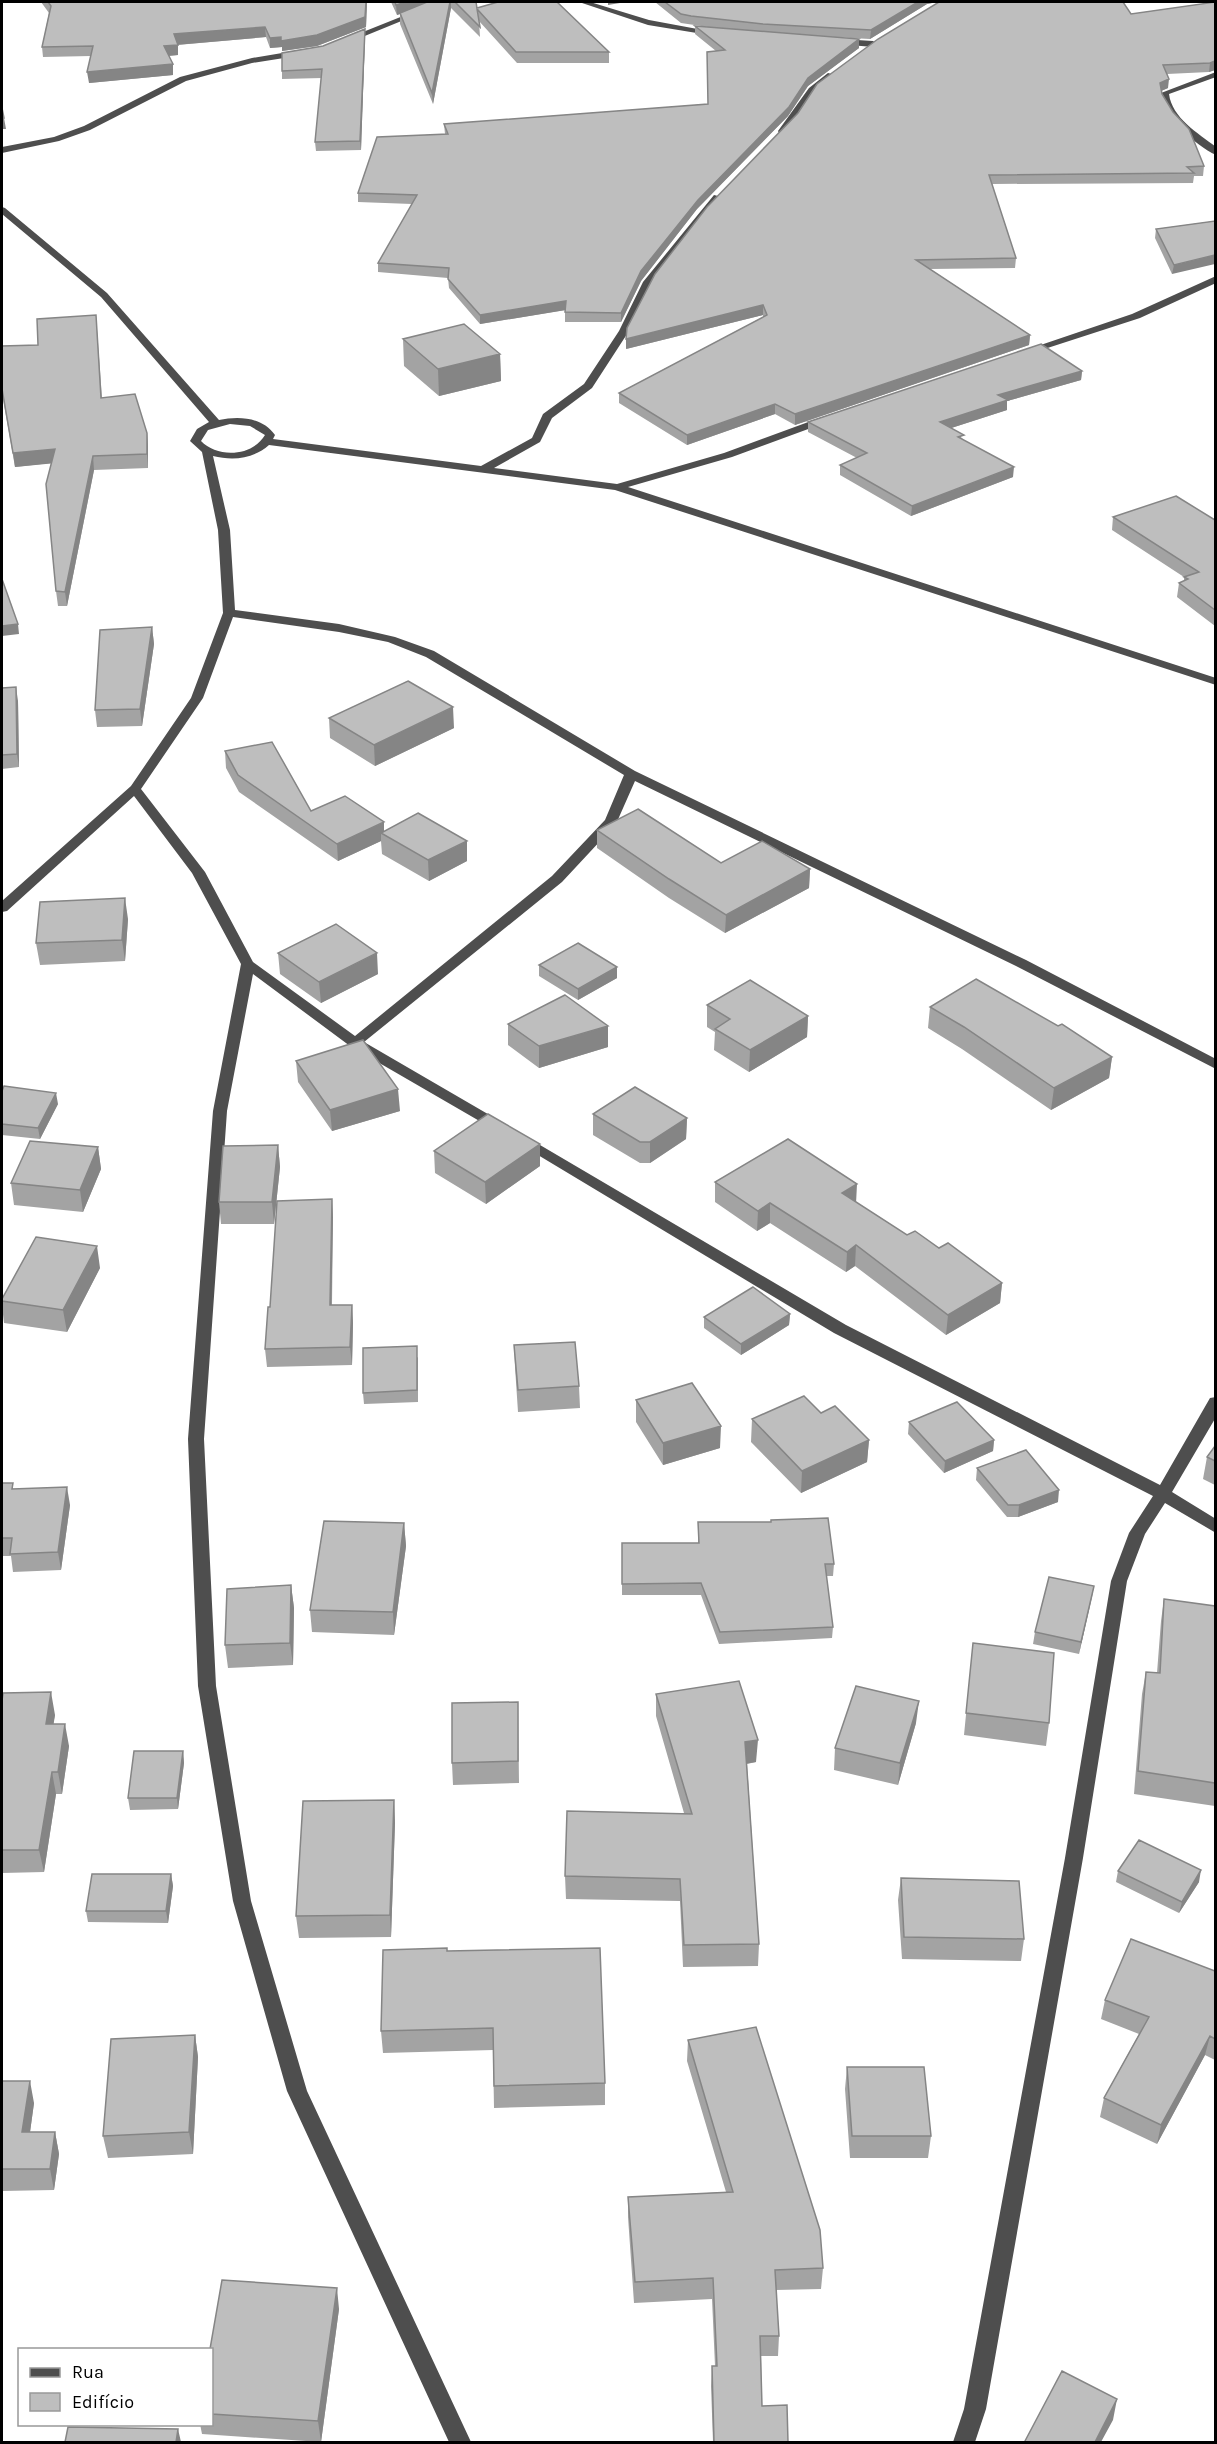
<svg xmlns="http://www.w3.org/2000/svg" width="1217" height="2444" font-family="Karla,sans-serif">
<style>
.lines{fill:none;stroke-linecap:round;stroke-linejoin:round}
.minor{fill:#4e4e4e;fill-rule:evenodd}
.wall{fill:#a3a3a3}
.shaded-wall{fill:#858585}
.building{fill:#bebebe;stroke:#858585;stroke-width:1.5}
</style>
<rect width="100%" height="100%" fill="#fff"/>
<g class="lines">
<path class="minor" d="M438,2H448L350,42L343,40Z
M579,2H590L649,20L719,33L715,36L648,25Z
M841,39L873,41L877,44L873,47L838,44V40Z
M300,50L303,51V55L252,63L186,81L90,130L59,141L2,153V147L54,137L84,126L180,77L252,58Z
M1216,72V77L1169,94C1172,118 1198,133 1216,147V155C1195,145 1162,116 1161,93Z
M828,73L835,75L815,92L785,133H779L778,131L809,88Z
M714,195L722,197L653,283L629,331L592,388L552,418L540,442L494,468L617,484L724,453L822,417H830V421L732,457L628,487L1216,678V685L615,490L269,445C253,459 233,461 213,456L230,530L235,610L339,624L395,637L434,651L635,771L1026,960L1216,1059V1069L1016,966L635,781L616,824L562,882L364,1042L505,1124L507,1127L505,1130H495L350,1046L253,974L227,1111L204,1439L216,1686L251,1901L307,2091L471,2442H449L287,2091L233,1901L198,1686L188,1439L213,1111L241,964L192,873L134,796L7,911L2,912V901L131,786L191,698L223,613L218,530L202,452L190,441L197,429L209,422L101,297L2,214V207L5,208L107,293L219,420C239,416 262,417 275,435L273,439L481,466L532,438L543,414L584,384L619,331L643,282ZM230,424L250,426L265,435C252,457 217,458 201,441L208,430ZM233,617L339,632L388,642L426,657L624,775L605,820L552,876L355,1036L253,962L205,872L141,789L203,698Z
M1216,276V283L1140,318L1029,354L1020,352L1132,314Z
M523,1135L846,1325L1160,1485L1210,1398L1216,1397V1417L1172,1492L1216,1519V1533L1165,1503L1145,1534L1127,1581L1083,1858L986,2409L975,2442H953L964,2409L1065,1858L1111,1581L1129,1533L1153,1496L834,1333L518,1143L516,1140L518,1137Z"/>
</g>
<path class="wall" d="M41,2H367L366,27L317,46L282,51V47L270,48L266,37L177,45L178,55L169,56L173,75L89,83L91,56L43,57L42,47L49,13Z
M391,2H476L477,8L609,52V63H517L479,21L480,37L451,8L433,104L400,24V14L397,15Z
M655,2H937L927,4L870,39L813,36L859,39V48L808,86L788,116L697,209L641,281L621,322H565V310L480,324L449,288L448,278L378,272V263L412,204L358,202V193L445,134L444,124L708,104L707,52L716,51L695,34V26L708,27L681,23Z
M1215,2V70L1209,72L1167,74L1168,88L1161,91L1162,94L1204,166L1203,176H1194L1193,183L992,184L1016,258L1015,268L930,269L1030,335L1029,345L795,425L775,414L687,445L619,403V393L763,317V315L626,349L1131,14Z
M365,37L361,150L316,151L315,142L322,78L282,79V71Z
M1215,221L1172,274L1155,238L1156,229Z
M96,315L102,398L147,433L148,447V468L94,470L67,606H58L56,591L51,463L15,467L2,393V346L38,345Z
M403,339L500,354L501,381L439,396L404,366Z
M1082,371L1081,380L1007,401V410L951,428L964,440L1013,477L911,516L840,475V465L857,458L808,432V422Z
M1113,517L1215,520V626L1177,597L1179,583L1184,581V577L1112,530Z
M152,627L154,644L142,726L97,727L95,710Z
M2,688L18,701L19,767L2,769Z
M329,718L454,728L375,766L330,738Z
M225,751L311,811L384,831L467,861L429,881L382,854L381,841L338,861L239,792L226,768Z
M597,830L721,863L810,869L809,888L725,933L669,898L597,848Z
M128,919L125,961L40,965L36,943Z
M278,953L378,974L321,1003L280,974Z
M539,965L617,978L578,1000L539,976Z
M707,1005L808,1016L807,1037L749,1072L714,1050L715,1032L707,1027Z
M930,1007L1112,1057L1109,1078L1051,1110L962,1049L928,1028Z
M508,1024L608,1047L539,1068L508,1045Z
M296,1061L400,1111L332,1131L298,1082Z
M2,1091L58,1104L40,1139L2,1135Z
M593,1114L687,1118L686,1139L650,1163H640L593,1135Z
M540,1144V1166L486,1204L435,1173L434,1151Z
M278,1145L280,1167L274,1224H221L219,1202Z
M98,1147L101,1169L83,1212L14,1205L11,1183Z
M715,1182L856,1202L907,1235L939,1248L1002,1283L1000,1303L946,1335L855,1266L846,1272L770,1223L757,1231L715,1202Z
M332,1199L333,1217L332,1305H352L353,1323L352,1365L267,1367L265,1349L270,1307Z
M100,1268L67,1332L4,1323L2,1306V1299Z
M790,1314L789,1325L741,1355L704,1328V1317Z
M514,1345L579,1386L580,1408L518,1412L515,1367Z
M418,1357V1402L364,1404L363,1393Z
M636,1400L720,1448L663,1465L636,1422Z
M821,1413L869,1440L867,1462L801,1493L751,1442L752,1419Z
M909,1422L994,1440L993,1451L944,1473L908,1434Z
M1215,1446V1485L1203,1479L1207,1457Z
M977,1468L1058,1502L1018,1517H1007L976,1480Z
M2,1483L14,1489L70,1505L61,1570L13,1572L11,1556H2Z
M698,1522L834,1564L833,1576H826L833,1627L832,1638L719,1644L701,1595H622V1543H698Z
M404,1523L406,1546L394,1635L312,1632L310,1610Z
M291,1585L294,1608L293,1665L228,1668L225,1645Z
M1094,1586L1079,1654L1033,1644L1035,1632Z
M1164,1599L1215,1606V1806L1134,1794L1142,1694L1146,1672L1157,1673L1161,1621Z
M973,1643L1049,1723L1046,1746L964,1735Z
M656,1694L756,1762L747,1764L759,1944L758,1966L683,1967L680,1901L566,1899L565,1876L684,1813L656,1716Z
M2,1701L55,1715L53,1724L69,1746L62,1794H56L44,1872L2,1873Z
M518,1702L519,1783L453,1785L452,1763Z
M916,1723L898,1785L834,1770L835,1748Z
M183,1751L184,1763L178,1809L130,1810L128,1798Z
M394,1800L395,1823L391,1937L299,1938L296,1916Z
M1118,1871L1199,1882L1179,1913L1116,1882Z
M171,1874L173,1886L168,1923L88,1922L86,1911Z
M901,1878L1024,1939L1021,1961L902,1959L898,1900Z
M447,1951L605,2083V2105L494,2108L493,2050L383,2053L381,2031Z
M1215,1971V2060L1205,2055L1157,2144L1100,2117L1104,2098L1139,2034L1101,2019L1105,2000Z
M195,2035L198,2057L193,2154L108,2158L103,2136Z
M688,2040L823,2268L821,2289L776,2290L779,2336L778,2356H761L762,2406L788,2442H713L711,2386L712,2366H715L712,2299L634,2303L628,2217V2197L726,2192L687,2061Z
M847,2067L931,2136L928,2158H850L845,2089Z
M2,2081L34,2103L30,2132H55L59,2154L54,2190L2,2191Z
M339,2309L321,2442L202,2434L200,2424H212V2349Z"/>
<path class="shaded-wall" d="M367,2L366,27L317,46L282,51V47L270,48V38Z
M406,2H433L397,15L396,5Z
M450,2H451V8L433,104L432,93Z
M608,2H626L608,5Z
M918,2H937L927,4L870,39L871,30Z
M265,27L266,37L175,45L174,34Z
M365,29V37L361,150L360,141Z
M859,39V48L808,86L788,116L697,209L641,281L621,322V313L641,271L698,200L808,78Z
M178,45V55L165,56L164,46Z
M1215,61V70L1209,72L1210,63Z
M173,64V75L89,83L87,72Z
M1169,79L1168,88L1159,92L1160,83Z
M2,118H4L6,129H2Z
M1215,255V264L1172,274L1174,265Z
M566,301V310L480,324V315Z
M763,305V315L626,349V339Z
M1030,335L1029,345L795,425V414Z
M500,354L501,381L439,396L438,369Z
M1082,371L1081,380L1007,401V410L939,432L940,422L998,395Z
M775,404V414L687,445V435Z
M147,433L148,447V468L147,454Z
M55,449L56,463L15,467L13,453Z
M93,456L94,470L67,606L65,592Z
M1014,467L1013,477L911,516L912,506Z
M18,624L19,634L2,636V626Z
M152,627L154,644L142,726L140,709Z
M16,687L18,701L19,767L17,754Z
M453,707L454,728L375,766L374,745Z
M384,822V835L381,833V841L338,861L337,844Z
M467,841V861L429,881L428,860Z
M810,869L809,888L725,933L726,915Z
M125,898L128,919L125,961L122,940Z
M377,953L378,974L321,1003L319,982Z
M617,967V978L578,1000V989Z
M808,1016L807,1037L749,1072L750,1050Z
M608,1026V1047L539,1068V1046Z
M1112,1057L1109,1078L1051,1110L1054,1088Z
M398,1089L400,1111L332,1131L330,1110Z
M56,1093L58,1104L40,1139L38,1128Z
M687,1118L686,1139L650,1163V1142Z
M540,1144V1166L486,1204L485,1182Z
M278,1145L280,1167L274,1224L272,1202Z
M98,1147L101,1169L83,1212L80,1190Z
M857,1184L856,1204L842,1193Z
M332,1199L333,1217L331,1323L330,1305Z
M770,1203V1223L757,1231L758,1211Z
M856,1245L855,1266L846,1272L847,1252Z
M97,1246L100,1268L67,1332L63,1310Z
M1002,1283L1000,1303L946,1335L948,1315Z
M352,1305L353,1323L352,1365L350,1347Z
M790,1314L789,1325L741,1355V1344Z
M721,1426L720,1448L663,1465V1443Z
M869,1440L867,1462L801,1493L802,1471Z
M994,1440L993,1451L944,1473L945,1461Z
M67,1487L70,1505L61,1570L58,1552Z
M1059,1490L1058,1502L1018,1517L1019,1505Z
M404,1523L406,1546L394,1635L393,1612Z
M291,1585L294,1608L293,1665L290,1643Z
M1094,1586L1092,1597L1079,1654L1081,1642Z
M51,1692L55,1715L50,1747L46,1724Z
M919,1701L916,1723L898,1785L900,1763Z
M65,1724L69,1746L62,1794L58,1772Z
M758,1740L756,1762L744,1764L745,1742Z
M183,1751L184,1763L178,1809L177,1798Z
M52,1772L56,1794L44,1872L39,1850Z
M394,1800L395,1823L391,1937L390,1915Z
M1201,1870L1199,1882L1179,1913L1182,1902Z
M171,1874L173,1886L168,1923L166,1911Z
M195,2035L198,2057L193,2154L189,2132Z
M1210,2036L1205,2055L1157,2144L1161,2125Z
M30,2081L34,2103L27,2154L22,2132Z
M55,2132L59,2154L54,2190L50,2169Z
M337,2288L339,2309L321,2442L318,2421Z
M1117,2399L1113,2420L1101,2442H1095Z
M178,2429L181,2442H176Z"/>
<path class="building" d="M48,2H366L365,17L317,35L281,41V37L270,38L265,27L174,34L178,45L164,46L173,64L87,72L93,46L42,47L51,6Z
M395,2H406L396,5Z
M427,2H450L432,93L400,13Z
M455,2H476L477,8L498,2H557L609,52H516L477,9L480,27Z
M665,2H918L871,30L763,24L691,16L681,14Z
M939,2H1123L1131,14L1215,2V61L1210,63L1163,65L1169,79L1160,83L1162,94L1173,112L1189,129L1204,166L1187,167L1194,173L989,175L1016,258L916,260L1030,335L795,414L775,404L687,435L619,393L767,315L763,305L626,339L627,328L655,274L707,207L798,113L817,84L878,39Z
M695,26L859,39L808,78L789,107L698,200L641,271L621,313L565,312L566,301L480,315L448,279L449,268L378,263L417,195L358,193L377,137L448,134L444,124L708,104L707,52L725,50Z
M365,29L360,141L315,142L322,69L282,71V53L323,46Z
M2,108L4,118H2Z
M1215,221V255L1174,265L1156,229Z
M96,315L101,398L135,394L147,433V454L93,456L65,592L56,591L46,484L55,449L13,453L2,389V346L38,345L37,319Z
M464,324L500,354L438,369L403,339Z
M1041,344L1082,371L998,395L1008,400L940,422L964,435L958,437L1014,467L912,506L840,465L867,453L808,422Z
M1176,496L1215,520V610L1179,583L1188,579L1184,577L1199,572L1113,517Z
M2,579L18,624L2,626Z
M152,627L140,709L95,710L100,630Z
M408,681L453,707L374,745L329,718Z
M16,687L17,754L2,755V688Z
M272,742L311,811L345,796L384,822L337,844L238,775L225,751Z
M638,809L721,863L762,841L810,869L726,915L669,879L597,830Z
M418,813L467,841L428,860L381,833Z
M125,898L122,940L36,943L40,902Z
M336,924L377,953L319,982L278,953Z
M578,943L617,967L578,989L539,965Z
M976,979L1058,1026L1062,1024L1112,1057L1054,1088L964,1027L930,1007Z
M750,980L808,1016L750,1050L715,1029L730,1019L707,1005Z
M565,995L608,1026L539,1046L508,1024Z
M363,1040L398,1089L330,1110L296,1061Z
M4,1086L56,1093L38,1128L2,1124V1091Z
M635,1087L687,1118L650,1142H640L593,1114Z
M488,1114L540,1144L485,1182L434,1151Z
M788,1139L857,1184L842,1193L907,1235L915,1231L939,1248L948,1243L1002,1283L948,1315L856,1245L847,1252L770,1203L758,1211L715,1182Z
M30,1141L98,1147L80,1190L11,1183Z
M278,1145L272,1202H219L223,1146Z
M332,1199L330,1305H352L350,1347L265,1349L268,1307H270L277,1201Z
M36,1237L97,1246L63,1310L2,1301V1299Z
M753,1287L790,1314L741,1344L704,1317Z
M575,1342L579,1386L518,1390L514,1345Z
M417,1346V1390L363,1393V1348Z
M692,1383L721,1426L663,1443L636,1400Z
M804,1396L821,1413L835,1406L869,1440L802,1471L752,1419Z
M957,1402L994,1440L945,1461L909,1422Z
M1215,1446V1461L1207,1457Z
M1026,1450L1059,1490L1019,1505H1008L977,1468Z
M2,1483H13L12,1489L67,1487L58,1552L10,1554L12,1538H2Z
M828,1518L834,1564H825L833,1627L720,1632L701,1583L622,1584V1543H699L698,1522H771V1520Z
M324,1521L404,1523L393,1612L310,1610Z
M1049,1577L1094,1586L1081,1642L1035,1632Z
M291,1585L290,1643L225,1645L227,1589Z
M1164,1599L1215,1606V1783L1138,1771L1146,1672L1160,1673Z
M973,1643L1054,1653L1049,1723L966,1713Z
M739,1681L758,1740L745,1742L759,1944L684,1945L680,1879L565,1876L567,1811L692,1814L656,1694Z
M856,1686L919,1701L900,1763L835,1748Z
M51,1692L46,1724H65L58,1772H52L39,1850H2V1701L3,1693Z
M518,1702V1761L452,1763V1703Z
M134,1751H183L177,1798H128Z
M394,1800L390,1915L296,1916L303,1801Z
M1139,1840L1201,1870L1182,1902L1118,1871Z
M92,1874H171L166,1911H86Z
M901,1878L1019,1881L1024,1939L904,1937Z
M1131,1939L1215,1971V2039L1210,2036L1161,2125L1104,2098L1149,2017L1105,2000Z
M447,1948V1951L600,1948L605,2083L494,2086L493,2028L381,2031L383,1950Z
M756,2027L820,2230L823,2268L775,2270L779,2336H760L762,2406L787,2405L788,2442H714L712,2366H717L713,2278L635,2282L628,2197L733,2192L688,2040Z
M195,2035L189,2132L103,2136L111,2039Z
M847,2067H924L931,2136H852Z
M2,2081H30L22,2132H55L50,2169H2Z
M222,2280L337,2288L318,2421L212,2414V2349H210Z
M1062,2371L1117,2399L1095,2442H1028L1025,2441Z
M68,2427L178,2429L176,2442H65Z"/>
<rect width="1217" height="2444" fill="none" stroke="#000000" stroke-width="6"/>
<rect x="18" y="2348" width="195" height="78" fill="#ffffff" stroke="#999999" stroke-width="1.5"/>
<rect x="30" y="2368" width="30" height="9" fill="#4e4e4e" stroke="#999999" stroke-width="1.5"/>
<text x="72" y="2378" font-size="18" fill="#000000">Rua</text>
<rect x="30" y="2393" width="30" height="18" fill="#bebebe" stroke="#999999" stroke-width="1.5"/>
<text x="72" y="2408" font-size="18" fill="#000000">Edifício</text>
</svg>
